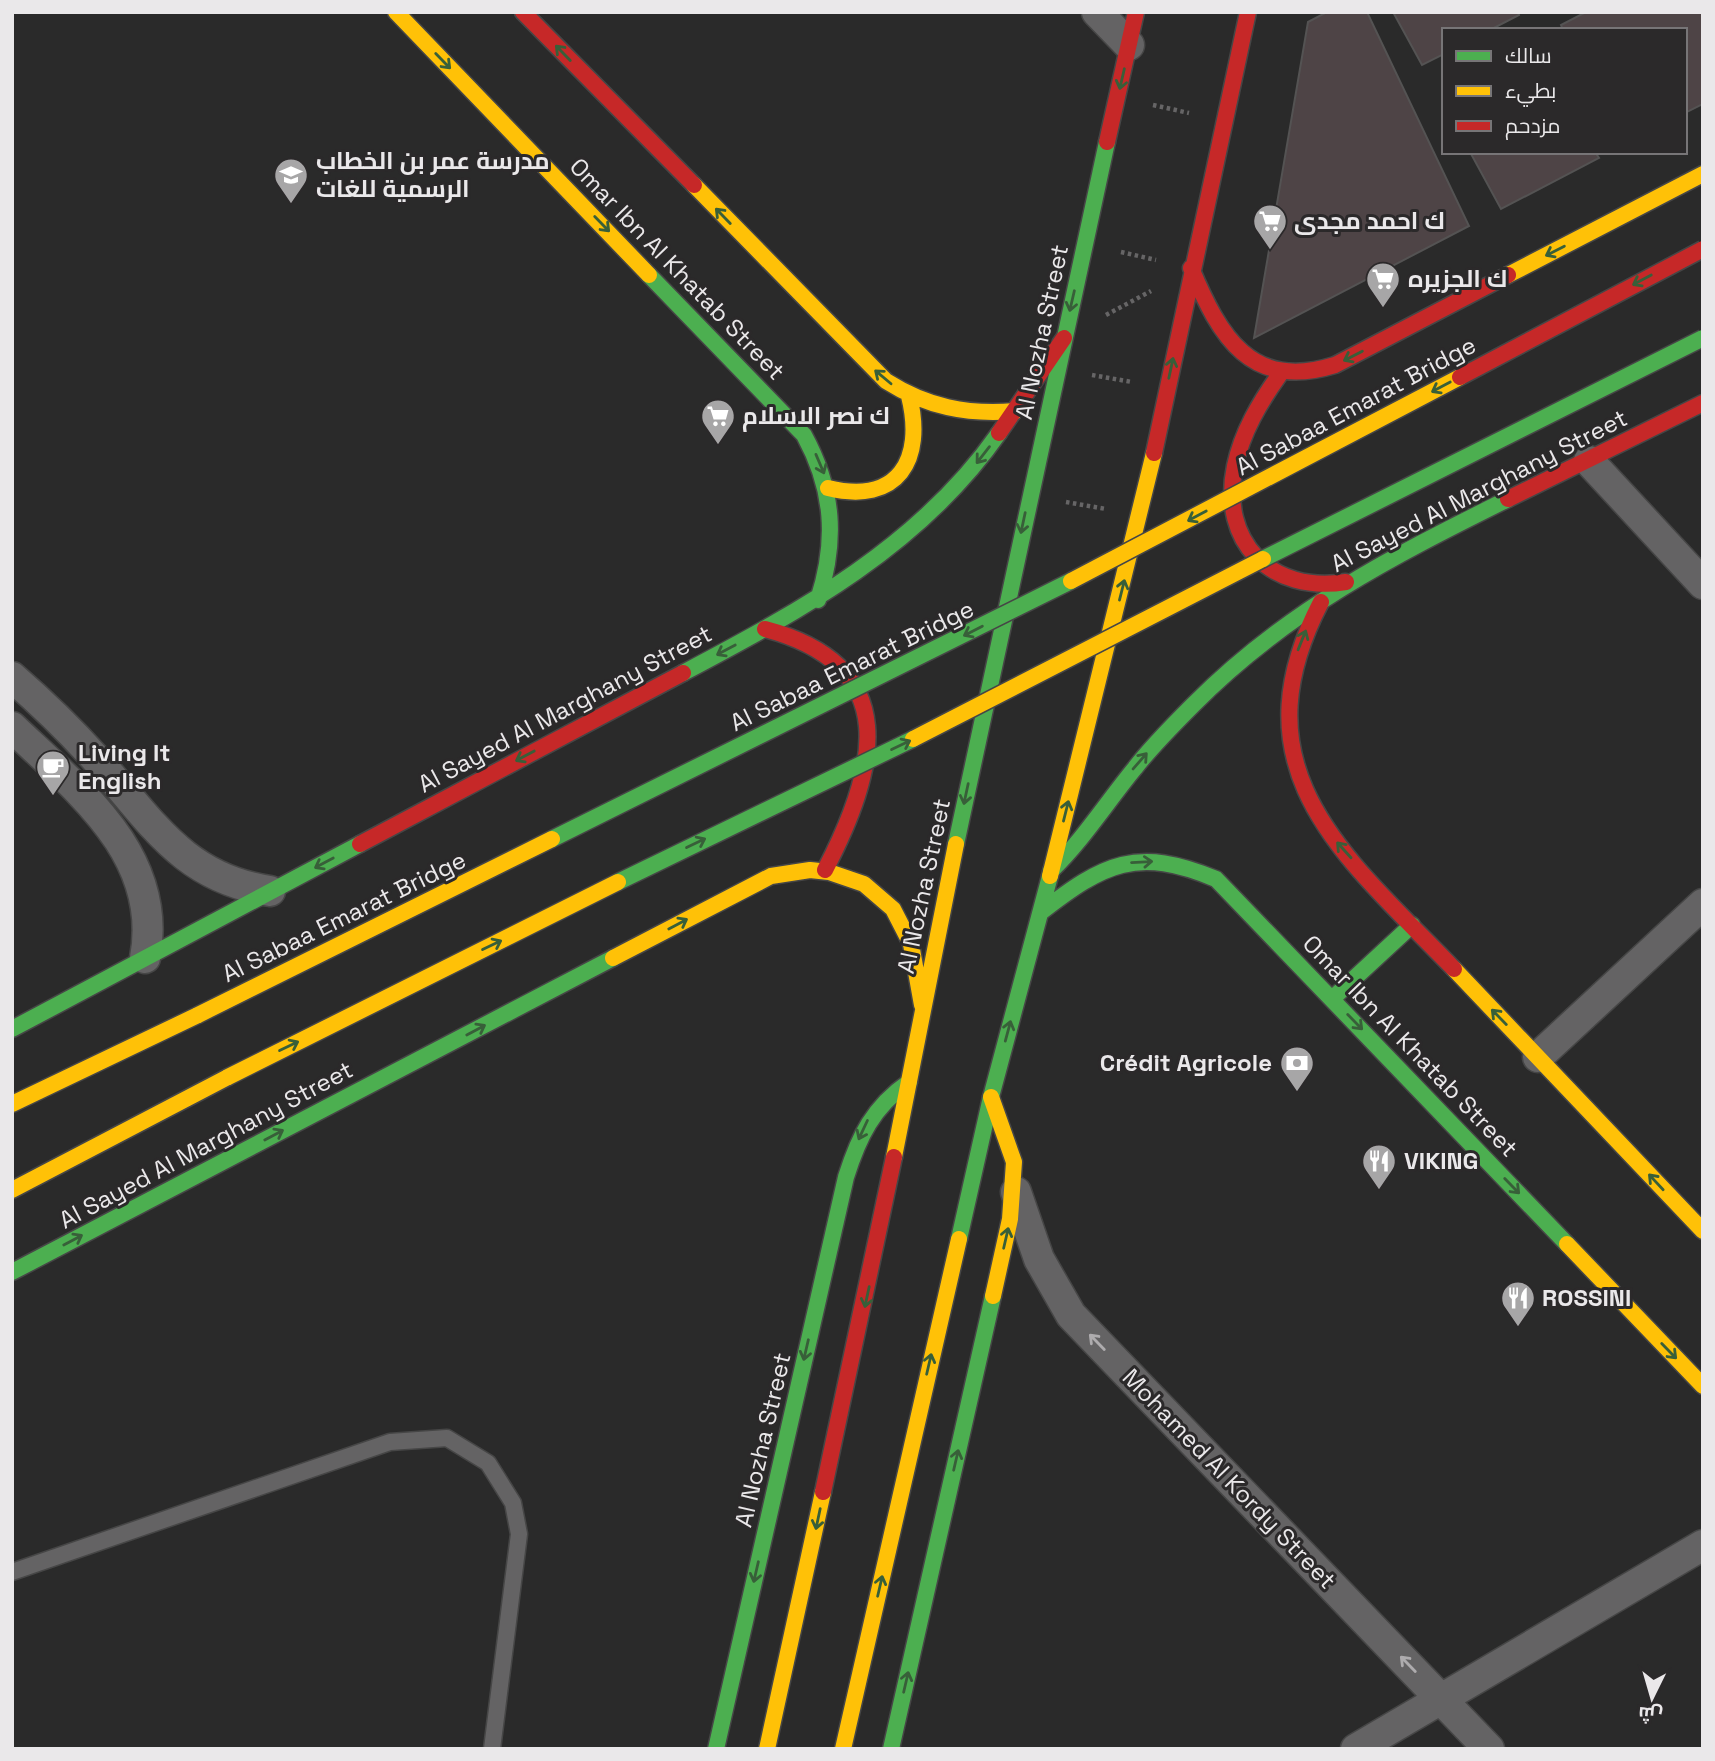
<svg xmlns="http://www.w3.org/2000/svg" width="1715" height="1761" font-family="'Space Grotesk',Cairo,sans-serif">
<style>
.building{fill:#4e4446;stroke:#545353;stroke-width:2}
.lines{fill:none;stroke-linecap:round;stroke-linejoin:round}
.lane-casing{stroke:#464646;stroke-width:19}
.street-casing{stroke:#464646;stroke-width:33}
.fast-casing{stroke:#464646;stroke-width:19}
.slow-casing{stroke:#464646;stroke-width:19}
.jam-casing{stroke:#464646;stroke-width:19}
.path{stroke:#666566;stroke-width:4.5;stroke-dasharray:3.5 3.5;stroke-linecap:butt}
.lane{stroke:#646364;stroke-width:16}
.street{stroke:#646364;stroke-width:30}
.fast{stroke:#4caf50;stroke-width:16}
.slow{stroke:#ffc107;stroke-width:16}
.jam{stroke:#c62828;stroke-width:16}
.fast-bridge-casing{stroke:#464646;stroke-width:19;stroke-linecap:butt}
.slow-bridge-casing{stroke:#464646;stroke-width:19;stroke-linecap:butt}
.jam-bridge-casing{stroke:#464646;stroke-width:19;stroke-linecap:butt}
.fast-bridge{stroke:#4caf50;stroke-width:16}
.slow-bridge{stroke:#ffc107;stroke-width:16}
.jam-bridge{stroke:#c62828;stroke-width:16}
.oneway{stroke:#385f39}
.oneway2{stroke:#aeacae}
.labels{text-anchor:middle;stroke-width:6;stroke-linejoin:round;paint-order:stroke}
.poi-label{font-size:24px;font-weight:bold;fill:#eae8ea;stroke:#2b292a;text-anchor:start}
.street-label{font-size:24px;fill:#eae8ea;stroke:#2b292a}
</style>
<rect width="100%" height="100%" fill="#2a2a2a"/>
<path class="building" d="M1327,12H1367L1469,226L1254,338L1308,22Z
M1393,12H1518L1519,15L1490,30H1444V54L1422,65Z
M1586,12H1702L1703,104L1685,113V30H1563L1561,25Z
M1470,152H1595L1599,158L1501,209Z"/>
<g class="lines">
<g class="lane-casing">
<path id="lane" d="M12,1572L390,1442L447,1438L488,1463L513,1503L519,1534L492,1749"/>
</g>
<g class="street-casing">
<path id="street" d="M1097,12L1129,45
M1589,461L1703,584
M12,677C42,703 70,730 96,759C151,820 182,878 270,891
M12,727C79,791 164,856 145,958
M1538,1057L1703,904
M1016,1192L1039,1259L1071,1315L1489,1749
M1356,1749L1703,1545"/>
</g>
<g class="fast-casing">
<path id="fast" d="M649,275L804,435C834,490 837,541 818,600
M683,673C802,610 920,546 999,433
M956,844L1107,142
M1051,871C1083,840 1107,802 1135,768C1152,746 1173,725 1193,705C1286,611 1391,557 1508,499
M1040,913C1104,863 1137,846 1216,879L1567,1244
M1333,998L1412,925
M12,1029L360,844
M959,1239L991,1097L1050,876
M12,1272L613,958
M716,1749L846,1177C859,1136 873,1107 909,1082
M891,1749L993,1296"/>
</g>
<g class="slow-casing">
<path id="slow" d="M396,12L649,275
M694,185L886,381C927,407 967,415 1015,411
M1508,275L1703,174
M828,488C898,505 925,460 909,396
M1050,876L1154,453
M613,958L771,876L810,870L829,872L864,884L893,909L911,944L922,1005
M1454,969L1703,1231
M991,1097L1014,1162L1010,1219L993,1296
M12,1104L198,1015
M894,1157L956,844
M12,1190L228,1077
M1567,1244L1703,1386
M767,1749L823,1492
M843,1749L959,1239"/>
</g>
<g class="jam-casing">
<path id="jam" d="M523,12L694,185
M1107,142L1136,12
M1191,268C1220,337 1251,391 1335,365L1508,275
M1280,374C1260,402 1242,432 1235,466C1219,542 1271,594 1346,582
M999,433L1064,338
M1154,453L1248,12
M1508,499L1703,403
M1321,602C1233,771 1345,856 1454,969
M765,629C905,666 877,770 825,870
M360,844L683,673
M823,1492L894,1157"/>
</g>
<path class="path" d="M1153,105L1189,113
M1121,252L1156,260
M1106,315L1151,291
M1092,375L1132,382
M1066,502L1106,509"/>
<use href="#lane" class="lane"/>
<use href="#street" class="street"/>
<use href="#fast" class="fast"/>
<use href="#slow" class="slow"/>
<use href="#jam" class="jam"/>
<g class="fast-bridge-casing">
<path id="fast-bridge" d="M1263,559L1703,338
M552,839L1071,581
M618,882L913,739"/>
</g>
<g class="slow-bridge-casing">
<path id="slow-bridge" d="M1071,581L1460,377
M913,739L1263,559
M198,1015L552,839
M228,1077L618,882"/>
</g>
<g class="jam-bridge-casing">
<path id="jam-bridge" d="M1460,377L1703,249"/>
</g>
<use href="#fast-bridge" class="fast-bridge"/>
<use href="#slow-bridge" class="slow-bridge"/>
<use href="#jam-bridge" class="jam-bridge"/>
</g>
<defs><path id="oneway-shaft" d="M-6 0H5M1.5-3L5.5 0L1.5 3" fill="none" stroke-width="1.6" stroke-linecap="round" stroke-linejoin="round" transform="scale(1.75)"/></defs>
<g class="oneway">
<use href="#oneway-shaft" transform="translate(563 53) rotate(-134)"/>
<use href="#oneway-shaft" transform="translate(443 61) rotate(46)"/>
<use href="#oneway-shaft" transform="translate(1122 79) rotate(103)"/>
<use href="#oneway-shaft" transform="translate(723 216) rotate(-134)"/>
<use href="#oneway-shaft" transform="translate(602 224) rotate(46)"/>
<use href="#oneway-shaft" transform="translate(1555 251) rotate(153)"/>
<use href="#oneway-shaft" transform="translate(1642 280) rotate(152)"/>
<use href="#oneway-shaft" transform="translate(1072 301) rotate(103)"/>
<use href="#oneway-shaft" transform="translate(1353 356) rotate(153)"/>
<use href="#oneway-shaft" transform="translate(1171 368) rotate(-78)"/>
<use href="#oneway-shaft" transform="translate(883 377) rotate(-140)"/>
<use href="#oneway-shaft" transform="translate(1441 387) rotate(152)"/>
<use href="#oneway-shaft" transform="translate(983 455) rotate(128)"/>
<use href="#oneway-shaft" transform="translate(820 464) rotate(67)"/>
<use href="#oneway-shaft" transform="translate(1197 516) rotate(152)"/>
<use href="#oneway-shaft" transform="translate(1023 523) rotate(102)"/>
<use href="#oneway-shaft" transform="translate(1122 590) rotate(-76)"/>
<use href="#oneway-shaft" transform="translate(973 631) rotate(153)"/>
<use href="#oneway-shaft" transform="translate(1302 640) rotate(-68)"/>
<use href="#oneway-shaft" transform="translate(726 650) rotate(152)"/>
<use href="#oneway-shaft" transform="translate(901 745) rotate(-26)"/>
<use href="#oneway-shaft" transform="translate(525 756) rotate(152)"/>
<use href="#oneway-shaft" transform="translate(1140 761) rotate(-49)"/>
<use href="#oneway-shaft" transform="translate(966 794) rotate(102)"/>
<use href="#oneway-shaft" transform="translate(1066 811) rotate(-76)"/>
<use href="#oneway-shaft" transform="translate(696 843) rotate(-26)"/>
<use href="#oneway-shaft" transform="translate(1344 850) rotate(-132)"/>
<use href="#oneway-shaft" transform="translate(1142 862) rotate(-3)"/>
<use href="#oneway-shaft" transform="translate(324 863) rotate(152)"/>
<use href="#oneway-shaft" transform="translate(678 924) rotate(-28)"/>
<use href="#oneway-shaft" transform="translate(492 945) rotate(-26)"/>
<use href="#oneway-shaft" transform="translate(1499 1017) rotate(-134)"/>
<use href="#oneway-shaft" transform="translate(1355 1022) rotate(46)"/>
<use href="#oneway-shaft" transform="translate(476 1030) rotate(-28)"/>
<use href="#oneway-shaft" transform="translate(1008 1031) rotate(-75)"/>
<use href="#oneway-shaft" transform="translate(289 1046) rotate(-26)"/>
<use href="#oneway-shaft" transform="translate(863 1130) rotate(115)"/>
<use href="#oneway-shaft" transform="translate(274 1135) rotate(-28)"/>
<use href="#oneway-shaft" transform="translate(1656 1182) rotate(-133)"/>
<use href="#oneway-shaft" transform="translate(1512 1186) rotate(46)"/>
<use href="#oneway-shaft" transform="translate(1006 1238) rotate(-77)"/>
<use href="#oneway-shaft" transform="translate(73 1240) rotate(-28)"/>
<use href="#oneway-shaft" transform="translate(867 1297) rotate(102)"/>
<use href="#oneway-shaft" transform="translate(806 1350) rotate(103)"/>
<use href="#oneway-shaft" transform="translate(1669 1351) rotate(46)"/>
<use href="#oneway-shaft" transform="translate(929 1364) rotate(-77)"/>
<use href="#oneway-shaft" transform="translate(956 1460) rotate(-77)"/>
<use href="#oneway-shaft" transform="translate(818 1519) rotate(102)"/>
<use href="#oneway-shaft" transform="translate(756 1572) rotate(103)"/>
<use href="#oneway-shaft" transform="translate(880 1586) rotate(-77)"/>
<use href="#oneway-shaft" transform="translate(906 1682) rotate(-77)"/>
</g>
<g class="oneway2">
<use href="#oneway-shaft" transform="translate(1097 1342) rotate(-134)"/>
<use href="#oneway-shaft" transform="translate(1408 1664) rotate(-134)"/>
</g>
<defs>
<g id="school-pin" transform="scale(1.75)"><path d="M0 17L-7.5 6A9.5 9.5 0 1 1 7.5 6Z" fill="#a7a6a7" stroke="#2b292a"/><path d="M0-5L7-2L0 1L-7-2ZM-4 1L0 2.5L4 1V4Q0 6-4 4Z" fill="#fff"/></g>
<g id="supermarket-pin" transform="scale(1.75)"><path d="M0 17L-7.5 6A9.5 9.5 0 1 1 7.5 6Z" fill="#a7a6a7" stroke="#2b292a"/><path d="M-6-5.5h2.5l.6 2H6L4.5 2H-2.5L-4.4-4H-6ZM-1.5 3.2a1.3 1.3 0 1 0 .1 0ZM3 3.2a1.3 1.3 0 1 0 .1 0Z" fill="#fff"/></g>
<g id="cafe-pin" transform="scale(1.75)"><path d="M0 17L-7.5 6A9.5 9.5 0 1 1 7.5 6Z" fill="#a7a6a7" stroke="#2b292a"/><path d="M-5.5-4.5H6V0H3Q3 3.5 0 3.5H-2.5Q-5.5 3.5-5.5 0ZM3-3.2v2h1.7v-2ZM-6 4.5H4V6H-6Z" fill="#fff"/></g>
<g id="bank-pin" transform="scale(1.75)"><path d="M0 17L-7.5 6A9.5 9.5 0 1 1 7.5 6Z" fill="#a7a6a7" stroke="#2b292a"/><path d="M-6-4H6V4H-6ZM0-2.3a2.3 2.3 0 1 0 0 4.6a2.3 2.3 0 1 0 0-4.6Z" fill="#fff"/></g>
<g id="restaurant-pin" transform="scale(1.75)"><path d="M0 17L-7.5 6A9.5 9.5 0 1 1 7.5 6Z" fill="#a7a6a7" stroke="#2b292a"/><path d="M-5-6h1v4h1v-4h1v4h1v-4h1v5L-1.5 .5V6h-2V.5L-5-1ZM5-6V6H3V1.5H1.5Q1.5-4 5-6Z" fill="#fff"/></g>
</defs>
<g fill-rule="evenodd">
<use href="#school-pin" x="291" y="175"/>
<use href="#supermarket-pin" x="1270" y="221"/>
<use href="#supermarket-pin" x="1383" y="279"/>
<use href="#supermarket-pin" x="718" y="416"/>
<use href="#cafe-pin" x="53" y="767"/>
<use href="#bank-pin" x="1297" y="1063"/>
<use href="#restaurant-pin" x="1379" y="1161"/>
<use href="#restaurant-pin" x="1518" y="1298"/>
</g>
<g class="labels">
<g class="poi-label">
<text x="316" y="169">مدرسة عمر بن الخطاب<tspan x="316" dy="28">الرسمية للغات</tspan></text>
<text x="1294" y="229">ك احمد مجدى</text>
<text x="1408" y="287">ك الجزيره</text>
<text x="742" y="424">ك نصر الاسلام</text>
<text x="78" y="761">Living It<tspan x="78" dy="28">English</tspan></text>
<text x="1272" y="1071" text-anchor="end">Crédit Agricole</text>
<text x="1404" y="1169">VIKING</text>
<text x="1542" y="1306">ROSSINI</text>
</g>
<g class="street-label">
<text transform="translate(677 269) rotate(46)" y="8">Omar Ibn Al Khatab Street</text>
<text transform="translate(1042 332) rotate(-78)" y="8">Al Nozha Street</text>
<text transform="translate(1356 406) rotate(-28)" y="8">Al Sabaa Emarat Bridge</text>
<text transform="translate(1479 491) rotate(-27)" y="8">Al Sayed Al Marghany Street</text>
<text transform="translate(852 666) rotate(-26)" y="8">Al Sabaa Emarat Bridge</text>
<text transform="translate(565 709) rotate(-28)" y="8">Al Sayed Al Marghany Street</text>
<text transform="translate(924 886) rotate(-78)" y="8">Al Nozha Street</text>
<text transform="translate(344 917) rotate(-26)" y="8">Al Sabaa Emarat Bridge</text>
<text transform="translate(1410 1046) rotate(46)" y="8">Omar Ibn Al Khatab Street</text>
<text transform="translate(206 1145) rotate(-28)" y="8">Al Sayed Al Marghany Street</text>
<text transform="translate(763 1440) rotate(-77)" y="8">Al Nozha Street</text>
<text transform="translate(1229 1479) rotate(46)" y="8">Mohamed Al Kordy Street</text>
</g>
</g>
<rect width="1715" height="1761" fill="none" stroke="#eae8ea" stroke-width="28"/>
<rect x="1442" y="28" width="245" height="126" fill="#2b292a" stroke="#777577" stroke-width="2"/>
<rect x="1456" y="51" width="35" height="10" fill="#4caf50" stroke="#777577" stroke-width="2"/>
<text x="1505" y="63" font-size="21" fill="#eae8ea">سالك</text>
<rect x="1456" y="86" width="35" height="10" fill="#ffc107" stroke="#777577" stroke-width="2"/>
<text x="1505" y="98" font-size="21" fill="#eae8ea">بطيء</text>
<rect x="1456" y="121" width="35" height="10" fill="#c62828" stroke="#777577" stroke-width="2"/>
<text x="1505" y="133" font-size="21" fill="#eae8ea">مزدحم</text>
<g transform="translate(1652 1698) rotate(185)" stroke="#2b292a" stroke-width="5" paint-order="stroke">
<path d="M0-5L12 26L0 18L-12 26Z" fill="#eae8ea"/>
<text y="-10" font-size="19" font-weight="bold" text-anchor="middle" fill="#eae8ea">ش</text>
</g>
</svg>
